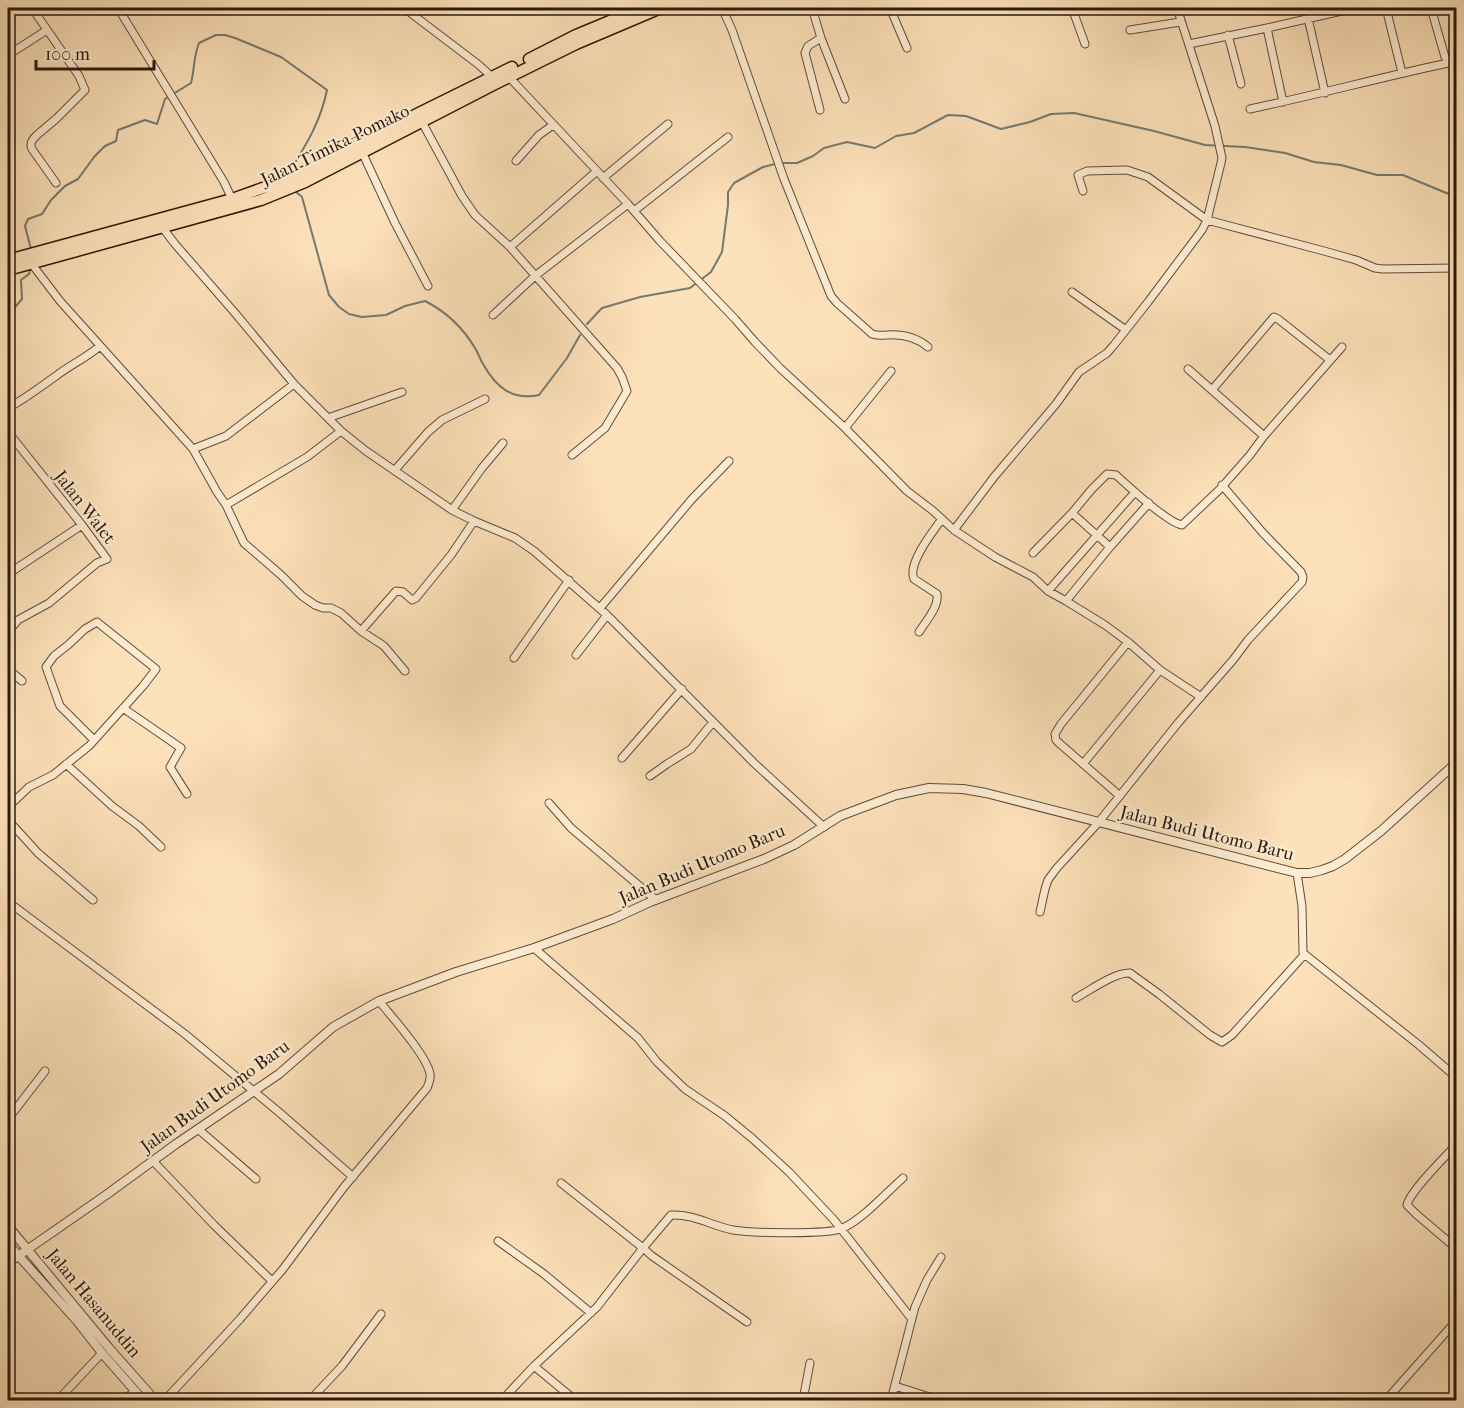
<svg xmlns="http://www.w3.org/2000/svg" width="1464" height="1408" font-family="'IM FELL French Canon',serif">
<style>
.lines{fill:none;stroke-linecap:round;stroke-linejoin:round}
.stream{stroke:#727b73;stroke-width:2}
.minor-casing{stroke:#604c37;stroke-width:9}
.tertiary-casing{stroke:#604c37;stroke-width:10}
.trunk-casing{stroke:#2b1a0b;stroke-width:13}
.minor{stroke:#feecd2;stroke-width:7}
.tertiary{stroke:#feecd2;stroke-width:8}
.trunk{stroke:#fde1ba;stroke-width:10}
.labels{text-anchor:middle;stroke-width:4.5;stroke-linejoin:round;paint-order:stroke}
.street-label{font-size:18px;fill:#2b1a0b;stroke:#feecd2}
</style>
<rect width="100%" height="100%" fill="#fde1ba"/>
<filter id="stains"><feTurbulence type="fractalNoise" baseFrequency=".00333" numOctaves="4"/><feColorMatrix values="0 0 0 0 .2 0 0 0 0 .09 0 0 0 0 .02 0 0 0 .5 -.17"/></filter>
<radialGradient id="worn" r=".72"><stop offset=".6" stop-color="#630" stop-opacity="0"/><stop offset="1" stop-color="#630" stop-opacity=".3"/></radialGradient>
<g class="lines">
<path class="stream" d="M781,163H797L813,156L824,148L847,142L875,148L896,136L914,133L948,115L966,116L1001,129L1030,122L1051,114L1074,113L1154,131L1205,145L1245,147L1285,153L1314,162L1341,165L1377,175H1403L1456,197
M295,191L302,197L329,295L339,307L349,314L362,317L386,315L405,306L425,301C445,311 463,328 475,348C478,353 480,359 483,364C496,387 512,401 539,395L567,358L580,335
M31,249L25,226L28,219L42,214L51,200L65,186L78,179L94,157L105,146L116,141L118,130L145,120L157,124L165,99L191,83C195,68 193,58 199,43L216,35H225L235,38L281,57L327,90C320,123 307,143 290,171L286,174
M8,313H10L22,299L21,280L29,274L30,268
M587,324L602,308L640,297L690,288L711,272L722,252L728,205V192L734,183L763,167L775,164"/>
<g class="minor-casing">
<path id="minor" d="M32,8L79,76L85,90L57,118L37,135C33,139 29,143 32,149L56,183
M118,8L224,182L232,199
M404,8L479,65L492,77
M722,8L732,30L784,179L831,296L837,303L872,334C878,336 881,335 887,335C902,334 916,337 928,347
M812,8L821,38L845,99
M890,8L907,48
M1072,8L1085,44
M1386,8L1402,73
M1431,8L1445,57L1450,64
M1308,18L1325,93
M1267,28L1283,102
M1130,30L1180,22
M1228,35L1241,84
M1189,44L1267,28L1355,8
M8,55L47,30
M1454,67L1456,148
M509,77L628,204L660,241L735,319L755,342L780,368L845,428L907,491L932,510L954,530L995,557L1033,577L1048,591L1066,601L1110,547L1149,503
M1250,109C1316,95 1382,77 1448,63
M820,110L805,53L808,46L821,38
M422,122L462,196L475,215L510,247L617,368L622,377L627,391L605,428L572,455
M362,152L395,223L428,286
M516,161L539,135L553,125
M603,178L668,124
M1083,191L1078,175L1087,171L1127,170L1148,177L1207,220L1324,251L1356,260L1375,268L1383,269L1456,268
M634,211L728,137
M162,227L175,244L235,313L294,384L341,431L366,451L452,510L474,521L515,538L534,551L607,615L754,763L824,827
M510,247L597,171
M31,263L60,301L193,449L217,492L226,505L244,543L281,575L302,596L315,605L323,608H331L341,613L361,631L384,646L405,671
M1072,292L1126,330
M493,315L535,276L628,204
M1188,369L1264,436
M1212,390L1274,317L1278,319L1330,360
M8,408C25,399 40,387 56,376C70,365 86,358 100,346
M328,418L402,392
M845,428L891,371
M8,432L82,525L107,559L97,563L49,603L18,620L8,632
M193,449L226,436L294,384
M395,470L428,432L442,420L485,399
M226,505L307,457L341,431
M452,510L482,468L503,443
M1072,513L1110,547
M954,530L994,477L1056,404L1079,372L1107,353L1114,345L1148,302L1202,230L1207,220L1221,163L1222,158L1215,126L1177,8
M1033,553L1072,513L1092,489L1107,474L1116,475C1128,486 1168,523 1182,525L1220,489L1250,455L1264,436L1342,347
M8,574L82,525
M1048,591L1135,492
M1066,601L1105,625L1128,642L1160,670L1201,697
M600,608L692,499L729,461
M361,631L396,591L403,592L412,600L416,598L451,555L474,521
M919,632C926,621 939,607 937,594L914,579C907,564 933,531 942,519
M576,655L607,615
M514,658L569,580
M8,669L22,681
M123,708L181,748L170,767L187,794
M622,758L682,689
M66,764L112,806L139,826L161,847
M1083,764L1160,670
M650,776L667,764L691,749L713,722
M1120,796L1059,743L1056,740L1055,734L1061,724L1128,642
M549,803L571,828L656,900
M8,807L29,787L53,775L89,746L143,686L156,669L97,622L85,629L68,645L54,656L46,667L60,706L94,740
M8,820L38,853L93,900
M1297,873L1302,906L1303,953L1419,1045L1456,1077
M11,904L185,1034L280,1113L353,1177
M1040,912L1045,889L1048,880L1056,869L1098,823L1178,723L1233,660L1248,640L1302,582L1303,577L1301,572L1263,533L1222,485
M534,948L638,1038L657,1062L685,1089L725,1116L753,1139L789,1172L834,1220L911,1318
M1076,998C1089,991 1115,972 1130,973L1159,994L1210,1035L1222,1042L1232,1035L1304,955
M8,1119L45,1071
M198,1129L256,1179
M1456,1145C1445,1157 1410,1191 1407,1205L1416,1214L1456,1248
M153,1161L214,1225L272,1281
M498,1241L544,1274L591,1313
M747,1322L652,1256L643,1248L671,1215C694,1214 712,1226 733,1230C750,1233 830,1235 843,1228C864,1218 886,1193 903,1178
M534,1366L575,1400
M895,1386L939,1400
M58,1400L102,1353
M124,1400L135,1391
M165,1400L240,1319L283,1269L344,1187L427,1088C429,1083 431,1079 430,1074C427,1056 392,1017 379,1001
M310,1400L342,1366L381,1314
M502,1400L534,1366L597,1307L643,1248L561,1183
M803,1400L810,1363
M891,1400L915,1307L927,1280L941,1257
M1386,1400L1456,1321"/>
</g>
<g class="tertiary-casing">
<path id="tertiary" d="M8,1226L109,1348L155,1400
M8,1244L77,1321L102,1353L143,1400
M8,1263L106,1195L176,1144L279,1074L333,1027L379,1001L456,972L534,948L613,919L650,902L764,859L794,845L840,816L896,795L929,788L963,789L986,793L1297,873H1310L1322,870L1333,866L1345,859L1381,831L1456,763"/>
</g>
<g class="trunk-casing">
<path id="trunk" d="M529,59L576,35L641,8
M8,260L232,199L277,183L304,172L419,113L512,67
M8,270L261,200L305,182L495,84L576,44L661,8"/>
</g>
<use href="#minor" class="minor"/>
<use href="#tertiary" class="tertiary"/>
<use href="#trunk" class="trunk"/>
</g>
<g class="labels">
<g class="street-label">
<text transform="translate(335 145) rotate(-26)" y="6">Jalan Timika-Pomako</text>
<text transform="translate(85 507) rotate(52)" y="6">Jalan Walet</text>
<text transform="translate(1207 833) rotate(14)" y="6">Jalan Budi Utomo Baru</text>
<text transform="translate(702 864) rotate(-23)" y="6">Jalan Budi Utomo Baru</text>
<text transform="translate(215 1096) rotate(-36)" y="6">Jalan Budi Utomo Baru</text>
<text transform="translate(94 1303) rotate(50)" y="6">Jalan Hasanuddin</text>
</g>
</g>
<rect width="1464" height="1408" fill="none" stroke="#fde1ba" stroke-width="30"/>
<rect x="9" y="9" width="1446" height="1390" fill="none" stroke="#2b1a0b" stroke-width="3"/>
<rect x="15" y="15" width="1434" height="1378" fill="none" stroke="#2b1a0b" stroke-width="1.5"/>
<path d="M36 60v9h118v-9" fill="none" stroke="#2b1a0b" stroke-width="3"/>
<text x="45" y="60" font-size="18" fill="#2b1a0b" stroke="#feecd2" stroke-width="4.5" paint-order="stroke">100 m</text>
<rect width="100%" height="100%" filter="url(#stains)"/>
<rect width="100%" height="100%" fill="url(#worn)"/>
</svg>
